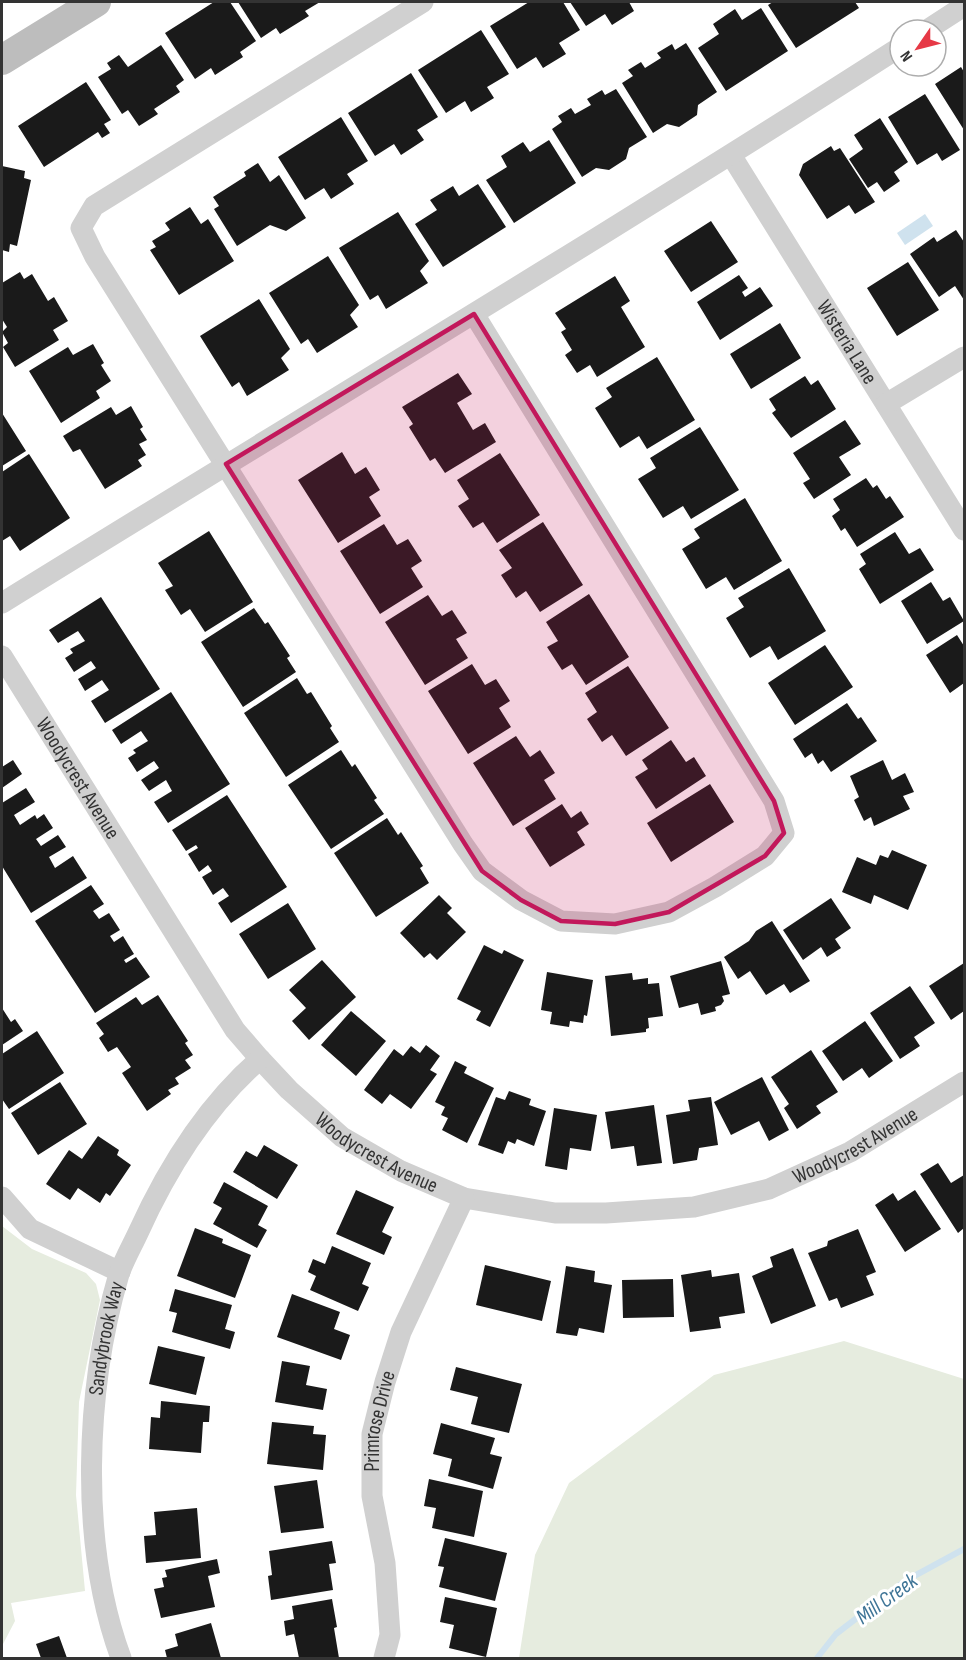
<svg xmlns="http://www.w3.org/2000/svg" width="966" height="1660" font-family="'Sofia Sans Condensed',sans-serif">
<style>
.green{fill:#e6ecdf}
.water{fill:#cfe2ee}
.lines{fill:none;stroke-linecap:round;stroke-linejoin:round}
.stream{stroke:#cfe2ee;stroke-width:6}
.building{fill:#1a1a1a}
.street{stroke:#d0d0d0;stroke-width:21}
.secondary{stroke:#bdbdbd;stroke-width:30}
.marked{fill:#c2185b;fill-opacity:0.2;stroke:#c2185b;stroke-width:4.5;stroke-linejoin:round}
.labels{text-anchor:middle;stroke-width:6;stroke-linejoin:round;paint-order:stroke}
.street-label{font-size:21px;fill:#333;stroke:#fff}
.water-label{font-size:22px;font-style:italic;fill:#3f7597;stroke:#fff}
</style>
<rect width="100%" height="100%" fill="#fff"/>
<path class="green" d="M2,1226L32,1249L86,1273L96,1284L100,1300L79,1402L76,1495L85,1591L11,1603L15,1621L2,1646Z
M844,1341L964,1379V1658H519L535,1555L569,1483L714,1375Z"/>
<path class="water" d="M925,214L933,226L905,245L897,233Z"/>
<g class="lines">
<path class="stream" d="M817,1658L836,1634L905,1581L964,1549"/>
</g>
<path class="building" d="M214,2H230L256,41L240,52L243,57L215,75L211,68L195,79L165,33Z
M238,2H320L305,11L309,16L280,34L276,28L261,38Z
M529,2H563L580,30L559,43L566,54L543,68L536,57L517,69L490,26Z
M570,2H629L634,11L612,25L605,14L586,26Z
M773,2H855L859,8L796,48L768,5Z
M761,8L788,51L726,91L698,48L719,34L713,24L735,9L742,20Z
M481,30L509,74L487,87L494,98L471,112L465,101L446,113L418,70Z
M686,43L717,92L698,105L697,115L679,127L667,124L653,133L622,83L633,76L628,70L641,62L645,68L661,58L657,53L672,44L675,50Z
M161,45L184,80L176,86L180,92L154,109L158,114L139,126L128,110L122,114L98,77L111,69L107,63L119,55L128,67Z
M961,67L964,72V130L935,84Z
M411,73L438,117L417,130L424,140L401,155L394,144L375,156L348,113Z
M86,82L111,120L104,124L110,133L102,138L98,132L44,167L18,126Z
M616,89L647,137L629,148L626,159L609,170L596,168L582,177L552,129L562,122L558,116L571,108L575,114L591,105L587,99L602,90L605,95Z
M925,94L960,150L942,161L937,153L917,165L888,117Z
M341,117L368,161L347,174L354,184L331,199L324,188L305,200L278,157Z
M880,118L908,162L894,172L900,181L884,192L877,182L868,188L849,159L863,149L854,135Z
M549,140L576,183L514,223L486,180L507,167L501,156L523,142L530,152Z
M831,146L834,151L840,148L875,202L855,214L849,205L827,219L799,175L803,164Z
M258,163L270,182L279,175L306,218L286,231L270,225L237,246L214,209L219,206L213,197L246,176L244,172Z
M2,166L25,171L24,178L31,180L17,246L10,244L9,252L2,250Z
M478,184L506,227L443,267L415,224L437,210L430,200L453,186L459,196Z
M190,207L201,224L208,219L234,261L179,295L150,250L156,247L152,241L170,230L165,223Z
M398,212L429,261L420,271L428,283L386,309L378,295L370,300L339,248Z
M711,221L738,262L691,292L664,251Z
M956,230L964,242V300L955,286L939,297L910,254L934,237L937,242Z
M328,256L359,305L350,315L358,327L317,353L308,339L301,344L269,293Z
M908,262L939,310L897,336L867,288Z
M20,272L24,279L32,274L48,301L54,297L68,321L53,330L59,340L15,367L3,347L8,343L2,332L7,327L2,319V283Z
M739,275L748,288L742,292L745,297L760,287L773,306L720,340L697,302Z
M615,276L630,301L621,307L645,347L597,377L590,365L577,373L565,355L572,350L561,332L566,329L555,313Z
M259,299L290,349L281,358L289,370L247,396L239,382L232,387L200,336Z
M780,323L801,358L751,389L730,354Z
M93,344L104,363L101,365L111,381L96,391L100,398L61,423L29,371L68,347L73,355Z
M657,357L695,420L647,449L639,436L620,448L595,408L612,397L606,388Z
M458,373L472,394L457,403L473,430L485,423L496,442L445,473L435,458L430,461L409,427L413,424L402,407Z
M805,376L811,385L818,380L836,409L791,438L772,413L776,410L769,399Z
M131,406L143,427L140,429L147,440L139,444L146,455L138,460L142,466L105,489L80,449L73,452L63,436L111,407L116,415Z
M2,413L26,451L2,466Z
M845,420L861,444L839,457L851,475L814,499L803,483L810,479L793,453Z
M700,427L739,490L691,519L683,506L663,518L638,479L656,468L650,458Z
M342,452L355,474L366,467L380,490L369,497L381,516L338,543L298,480Z
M500,453L540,515L497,543L483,522L473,528L458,506L469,499L457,480Z
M29,454L70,518L20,551L10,536L2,541V472Z
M866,478L873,488L877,485L886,499L890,496L904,517L857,547L845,528L841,531L832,516L840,510L833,499Z
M745,498L782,561L734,590L726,577L706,589L682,549L700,538L694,529Z
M543,522L583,585L540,612L526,591L516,598L501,575L512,568L499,550Z
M384,524L397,545L408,539L422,561L411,568L423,587L380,614L340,551Z
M209,531L253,602L205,632L190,609L181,615L165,590L173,586L158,563Z
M895,532L909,554L920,548L934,570L880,604L859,569L866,564L860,554Z
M789,568L826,631L778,660L770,646L750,658L726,618L744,607L738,598Z
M931,582L943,601L950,597L964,621L927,644L901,601Z
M589,594L629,657L586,685L572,664L562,670L547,647L558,641L546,622Z
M428,595L442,616L452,610L467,633L456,639L468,658L425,685L385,622Z
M101,597L160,689L105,723L91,701L109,690L102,680L85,691L78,679L96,668L91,661L74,672L65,658L73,653L70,649L85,641L78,631L58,643L49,630Z
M254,608L265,624L268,622L290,656L287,658L296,672L243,707L201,642Z
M957,635L964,646V683L950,693L926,655Z
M825,645L853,687L795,725L768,683Z
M472,664L485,685L496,679L510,701L499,708L511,727L468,754L428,691Z
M628,666L669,728L626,756L612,735L602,742L587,719L597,712L585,693Z
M297,678L307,694L311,692L332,726L330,728L339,742L286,777L244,713Z
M171,692L230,784L168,823L154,802L172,791L166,780L149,791L141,780L159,768L154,761L137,772L128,758L136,753L133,750L148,741L141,731L121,744L112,730Z
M847,703L858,719L861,717L877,741L831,772L823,760L818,764L812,753L805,758L793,739Z
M516,736L530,757L540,750L555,773L544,780L556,799L513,826L473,763Z
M671,740L686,762L694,757L706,776L656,809L635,777L648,769L642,760Z
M341,750L352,767L355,764L377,798L374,800L384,814L331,849L288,785Z
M13,760L22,774L2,788V767Z
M883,760L892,780L905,773L914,792L903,796L910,809L874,826L871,817L864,821L854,800L859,797L850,776Z
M710,784L734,822L671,862L647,823Z
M26,788L35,802L14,815L20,825L35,815L37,819L44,814L53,828L36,839L41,846L58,835L66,847L49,857L55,868L73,856L87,878L31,913L2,866V803Z
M227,795L287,887L231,923L218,903L229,896L223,888L213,895L202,877L212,871L208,865L199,872L188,854L198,848L196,845L186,851L172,830Z
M562,804L571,818L581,811L589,824L577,832L585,845L550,867L525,828Z
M387,818L398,835L401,832L423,866L420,868L429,883L376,917L334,853Z
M892,850L927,865L908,910L874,895L871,904L842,892L857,857L876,865L880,855L888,858Z
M91,885L104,904L93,911L99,919L109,913L120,930L110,936L114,942L123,936L134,954L124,960L126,963L136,957L150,977L95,1013L35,921Z
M439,895L452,908L447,913L466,932L437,960L430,953L424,958L400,933Z
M831,898L851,928L835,939L841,948L827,957L821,947L803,960L783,930Z
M288,903L316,949L268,979L239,934Z
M772,921L810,981L790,993L784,984L766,995L750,971L738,979L724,957L749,941L756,931Z
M484,945L502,954L504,950L524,960L490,1027L476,1020L481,1011L457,999Z
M322,960L356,997L309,1040L292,1021L306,1008L289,990Z
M721,961L730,994L722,996L724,1001L721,1005L715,1007L716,1011L701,1015L698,1003L679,1008L670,976Z
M964,963V1011L951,1020L929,986Z
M547,972L593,980L587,1016L584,1015L583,1023L570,1021L569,1027L550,1024L552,1012L541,1010Z
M632,973L633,980L648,978V984L659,983L663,1016L648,1018L649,1028L646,1029V1032L611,1036L605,976Z
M910,986L935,1023L914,1037L920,1046L900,1059L870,1013Z
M158,995L188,1041L185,1043L193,1055L185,1060L191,1068L175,1078L179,1084L168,1090L171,1094L147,1111L122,1073L131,1067L117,1047L108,1052L99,1038L104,1034L96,1023L136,997L142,1005Z
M2,1008L11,1022L15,1019L23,1031L2,1045Z
M351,1011L386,1041L356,1076L321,1045Z
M865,1021L893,1061L869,1078L862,1068L843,1081L822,1051Z
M37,1031L64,1073L9,1109L2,1099V1054Z
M426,1045L440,1056L430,1070L437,1074L411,1109L390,1094L382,1104L364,1090L394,1049L403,1056L411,1046L420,1053Z
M811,1050L838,1092L816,1106L821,1113L797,1129L784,1108L789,1104L771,1077Z
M455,1061L467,1067L464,1073L494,1088L467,1143L442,1130L448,1118L441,1115L445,1107L435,1102Z
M762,1077L789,1130L769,1141L759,1121L731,1135L714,1102Z
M60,1082L87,1124L38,1155L11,1113Z
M509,1091L531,1099L529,1105L546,1111L534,1146L517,1139L515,1144L508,1141L503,1154L478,1145L496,1097L505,1100Z
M711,1097L718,1145L699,1148L697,1160L673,1164L666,1115L690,1111L688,1100Z
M654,1105L662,1163L637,1166L634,1146L611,1149L605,1112Z
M554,1108L597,1115L591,1151L570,1148L567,1170L545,1166Z
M98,1136L119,1150L117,1155L131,1165L110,1196L106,1193L100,1203L78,1188L70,1200L46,1184L69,1150L82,1159Z
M264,1145L298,1165L277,1199L233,1172L246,1151L257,1157Z
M938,1163L951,1183L964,1175V1228L958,1233L920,1174Z
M224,1182L268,1206L258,1225L267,1230L257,1248L213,1224L222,1208L213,1203Z
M356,1190L394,1207L382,1232L392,1237L384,1255L336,1234Z
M915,1190L941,1229L905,1252L875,1205L893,1193L898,1201Z
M195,1228L223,1239L222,1243L251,1255L235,1298L177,1276Z
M858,1229L876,1272L866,1276L874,1295L841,1308L837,1298L829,1301L808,1253L827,1246L828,1241Z
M332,1246L371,1263L362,1284L369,1287L358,1311L310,1290L316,1276L308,1272L313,1259L325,1264Z
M793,1248L816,1306L771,1324L752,1276L773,1267L770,1257Z
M485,1265L551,1281L542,1321L476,1305Z
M566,1266L595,1271L594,1282L612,1285L604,1333L579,1328L577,1336L556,1333Z
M711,1270L712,1277L739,1273L745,1313L719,1317L721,1328L690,1332L681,1275Z
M673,1279L674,1317L623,1318L622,1280Z
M175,1289L232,1305L225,1329L235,1332L230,1349L172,1332L177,1313L169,1311Z
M292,1294L340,1312L334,1329L350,1335L341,1360L277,1337Z
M158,1346L205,1357L196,1395L149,1384Z
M282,1361L310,1366L306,1385L327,1389L323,1410L275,1402Z
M456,1367L522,1384L509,1433L471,1424L478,1397L450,1390Z
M161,1401L210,1406L209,1422H203L201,1453L149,1449L151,1417L160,1418Z
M272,1422L314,1426L313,1434L326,1435L323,1470L267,1464Z
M441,1423L495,1438L490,1454L502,1457L493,1489L448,1476L452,1459L433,1454Z
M429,1479L483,1491L474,1537L432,1528L436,1508L424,1506Z
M317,1480L324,1528L281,1533L274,1486Z
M197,1508L201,1558L146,1563L144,1536L156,1535L154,1512Z
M445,1538L507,1553L495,1601L439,1587L444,1567L438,1566Z
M332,1541L336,1563L329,1564L333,1590L271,1600L268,1576L272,1575L269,1551Z
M217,1559L220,1573L208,1576L215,1607L161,1618L154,1589L164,1587L162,1578L167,1577L165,1570Z
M445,1597L497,1608L486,1657L449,1648L454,1625L440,1622Z
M332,1599L337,1627L334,1628L339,1658H299L294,1634L286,1636L284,1621L294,1619L292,1606Z
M211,1623L221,1658H167L165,1650L178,1646L175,1634Z
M59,1636L67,1658H41L36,1644Z"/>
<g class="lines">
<g class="street">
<path d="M423,2L94,206L81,228L95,257L463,844L482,871L521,900L561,921L615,924L669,912L715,887L765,856L784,833L774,801L474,314"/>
<path d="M927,30L964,6"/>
<path id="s1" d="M731,155L964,530"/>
<path d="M886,404L964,357"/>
<path d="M2,603C301,418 604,237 900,47"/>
<path id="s2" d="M2,656L235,1030L260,1059L289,1090L342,1137L401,1171L464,1198L555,1213H606L694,1207L769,1189L850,1152L964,1082"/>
<path d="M2,1197L30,1229L120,1272"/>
<path id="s3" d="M121,1658C79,1544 85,1390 119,1274C124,1260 132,1246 138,1233C167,1169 206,1106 260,1059"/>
<path id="s4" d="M384,1658L390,1635L385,1563L372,1496V1434L385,1382L401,1332L464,1198"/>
</g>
<path class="secondary" d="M2,60L96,2"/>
</g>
<path class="marked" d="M474,314L774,801L784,833L765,856L669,912L615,924L561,921L521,900L482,871L226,464Z"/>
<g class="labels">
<g class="street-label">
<text dy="7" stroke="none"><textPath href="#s1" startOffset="220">Wisteria Lane</textPath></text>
<text dy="7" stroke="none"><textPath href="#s2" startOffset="144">Woodycrest Avenue</textPath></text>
<text dy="7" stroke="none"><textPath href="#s2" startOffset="1134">Woodycrest Avenue</textPath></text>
<text dy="7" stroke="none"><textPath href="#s2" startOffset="630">Woodycrest Avenue</textPath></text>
<text dy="7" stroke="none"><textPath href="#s3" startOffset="324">Sandybrook Way</textPath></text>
<text dy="7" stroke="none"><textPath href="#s4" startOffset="240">Primrose Drive</textPath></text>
</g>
<g class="water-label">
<text transform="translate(886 1598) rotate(-36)" y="8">Mill Creek</text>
</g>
</g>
<rect width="966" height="1660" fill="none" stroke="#333333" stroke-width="6"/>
<g transform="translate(918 48) rotate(235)"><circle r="28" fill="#ffffff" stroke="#adadad" stroke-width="1.5"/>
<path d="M0-4.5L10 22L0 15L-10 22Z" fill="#e63946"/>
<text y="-9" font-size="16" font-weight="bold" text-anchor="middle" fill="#333333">N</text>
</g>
</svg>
